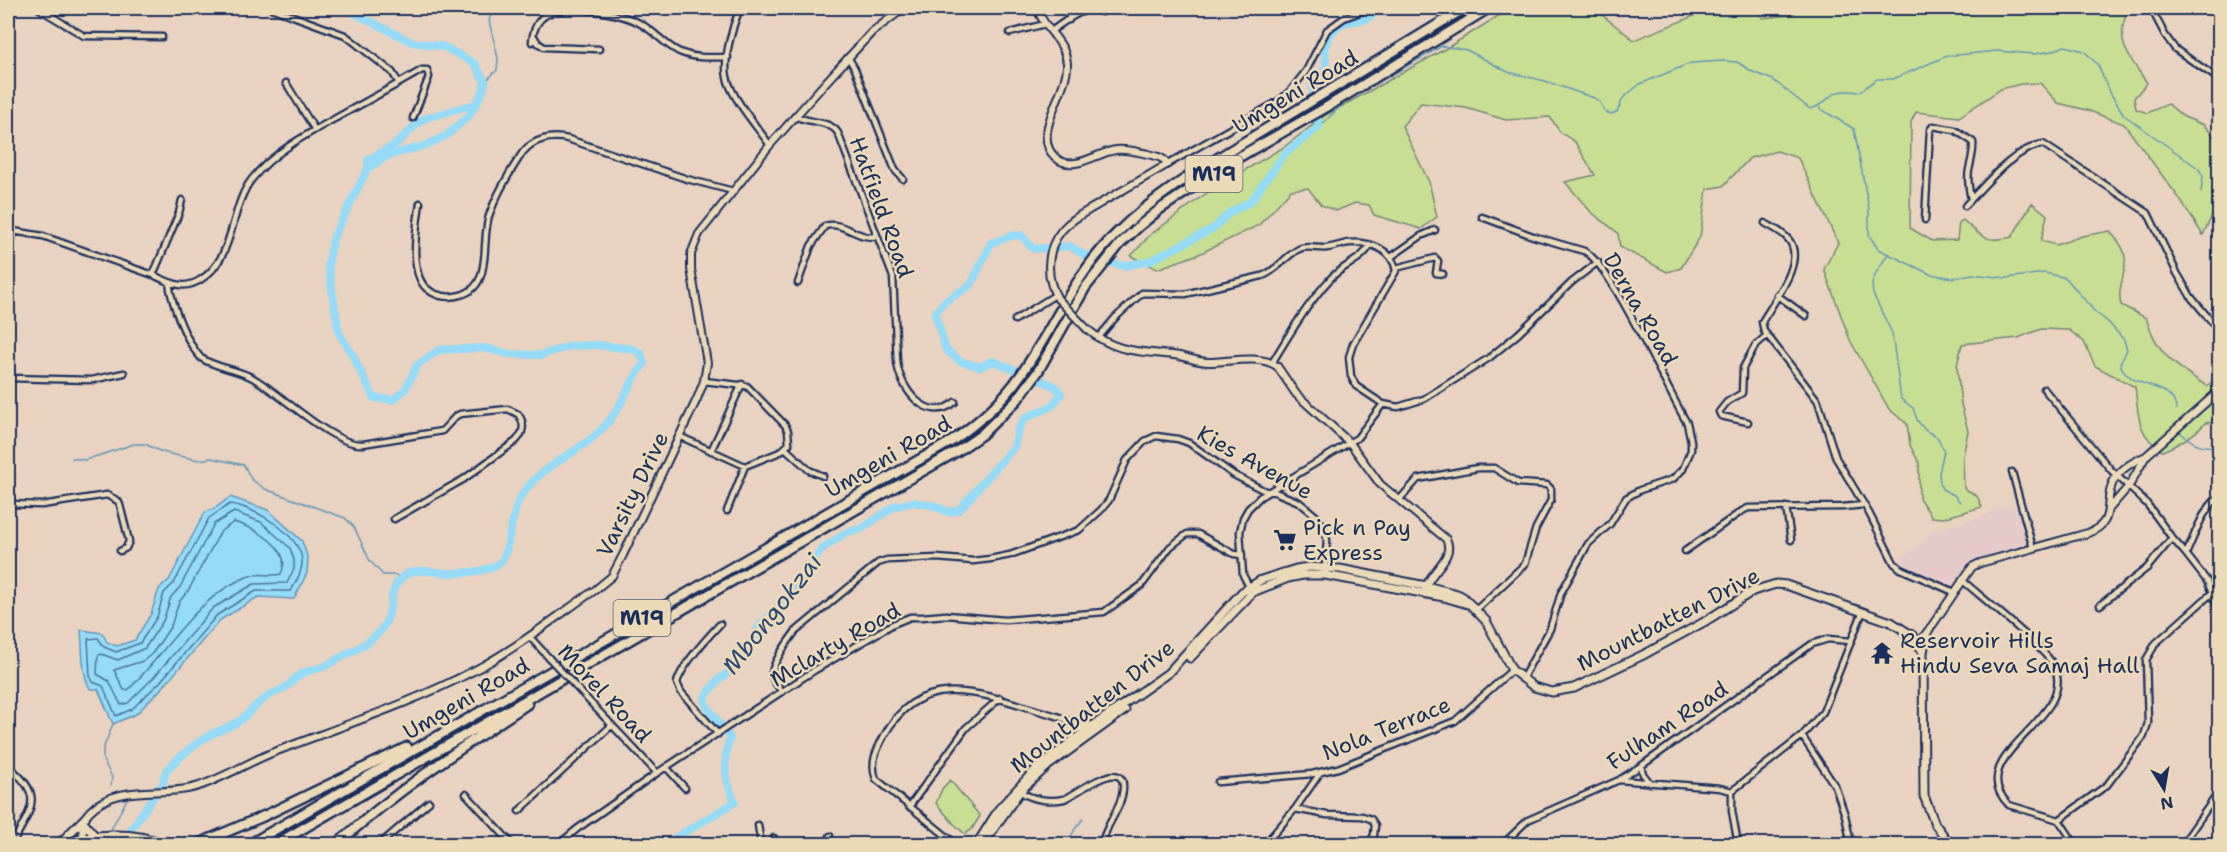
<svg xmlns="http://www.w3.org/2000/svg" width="2227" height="852" font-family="'Shantell Sans',sans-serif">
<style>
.built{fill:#e5cac9}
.green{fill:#c8de93;stroke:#728678;stroke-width:1.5}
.water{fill:#95dbf7;stroke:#6496ba;stroke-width:1.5}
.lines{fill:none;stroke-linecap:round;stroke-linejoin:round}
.shore{stroke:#4c749b;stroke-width:1.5}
.stream{stroke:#6496ba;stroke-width:1.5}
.river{stroke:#95dbf7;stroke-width:8}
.minor-casing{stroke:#1b2f5e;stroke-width:9}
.tertiary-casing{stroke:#1b2f5e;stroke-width:10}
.secondary-casing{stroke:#1b2f5e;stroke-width:11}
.motorway-casing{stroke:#1b2f5e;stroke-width:13}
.minor{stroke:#ecd9b7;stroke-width:4.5}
.tertiary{stroke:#ecd9b7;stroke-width:6}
.secondary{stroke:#ecd9b7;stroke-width:7}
.motorway{stroke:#ecd9b7;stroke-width:8}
.minor-bridge-casing{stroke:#1b2f5e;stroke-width:9;stroke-linecap:butt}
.tertiary-bridge-casing{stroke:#1b2f5e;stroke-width:10;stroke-linecap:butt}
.minor-bridge{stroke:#ecd9b7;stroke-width:4.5}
.tertiary-bridge{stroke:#ecd9b7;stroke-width:6}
.labels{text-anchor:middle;stroke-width:5;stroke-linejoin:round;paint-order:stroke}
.shield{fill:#ecd9b7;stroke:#5a6279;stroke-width:1.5}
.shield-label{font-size:21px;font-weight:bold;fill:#1b2f5e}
.street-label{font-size:22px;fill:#1b2f5e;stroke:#ecd9b7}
.poi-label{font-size:22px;fill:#1b2f5e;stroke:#ecd9b7;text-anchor:start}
.water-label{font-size:24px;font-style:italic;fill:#2d4975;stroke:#ecd9b7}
</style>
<rect width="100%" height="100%" fill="#e9d2bf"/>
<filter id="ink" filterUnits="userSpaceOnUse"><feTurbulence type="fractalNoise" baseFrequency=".0167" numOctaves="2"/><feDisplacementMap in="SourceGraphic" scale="12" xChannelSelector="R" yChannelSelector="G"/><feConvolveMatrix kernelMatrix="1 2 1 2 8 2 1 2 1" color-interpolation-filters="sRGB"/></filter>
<g filter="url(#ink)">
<path class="built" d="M2015,504L2028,546L1971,562L1953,586H1949L1901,565L1897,561L1936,530L1989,514L1993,509Z"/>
<path class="green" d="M1511,8H1593L1634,40L1714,8H1756L1762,18L1791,15L1802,8H2123L2127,12C2115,46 2129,55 2147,83L2134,98L2136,109L2147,113L2168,104L2184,117L2204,125L2219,142V200L2203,235L2179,198L2124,124L2087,110L2058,103L2040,83L2021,84L2001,89L1959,117L1916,112L1911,122L1910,228L1932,241L1957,240L1959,223L1963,220C1982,237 1985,243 2012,237L2032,203L2047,215L2041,241L2056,245L2082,236L2110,231C2114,237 2122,244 2124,252C2129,271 2116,286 2121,305L2146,318C2157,355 2177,367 2207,386L2219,375V422L2205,423C2198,433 2174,447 2162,451C2136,433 2139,416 2135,387L2095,366L2084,342L2069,330L2041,329L2018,338L1962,344L1957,366L1961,404L1968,431L1963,456L1964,488L1977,496L1982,507L1943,518L1932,517L1919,498V463L1910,445L1907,424L1889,409L1850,340L1824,269L1838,243L1798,158L1777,151L1750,158L1723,186L1707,189L1700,237L1681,268L1667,272L1620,247L1618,233L1591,212L1565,182L1595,175L1575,142L1560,132L1550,117L1506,120L1466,108L1421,103L1402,126L1429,182L1437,217L1421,229L1374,215L1369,205L1355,203L1336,211L1321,205L1308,188L1291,190L1259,225L1199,254L1157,269L1131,256L1150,235L1211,190L1284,147L1326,115L1447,48Z
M950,780L980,816L972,829L965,834L954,824L936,803L942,789Z"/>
<path class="water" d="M230,497L268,510L302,541L308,559L307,573L294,599L258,597L220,620L164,686L136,714L113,724L98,689H90C81,671 83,650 81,630L102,633L107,642L117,646L135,640L151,614L159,589L169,580L205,512L214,509Z"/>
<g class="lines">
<path class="shore" d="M230,504C254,507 299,533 302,560C303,571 296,581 291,591H256L217,615L160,682L132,709L116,716L103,686L93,682L90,676L88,639L98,638L104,647L116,652L140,643L157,617L164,593L174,583L209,518Z
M234,512L261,522L290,548L294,560V569L287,583L254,584L213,608L154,677L128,703L121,705L109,681L97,674L98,656L101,654L118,660L145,648L163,621L171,597L180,587L214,524Z
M234,522C254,528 294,548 281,574C271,577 260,572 249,576C196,596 167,652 128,690H124L114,670L143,661L152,654L171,626L179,602L188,591L221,531Z"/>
<path class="stream" d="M485,82L497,70L498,58L489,21L493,8
M1819,108L1854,129L1869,209V235L1878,249L1930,274L1953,278L1972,274L2006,278L2045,273L2066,278L2095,312L2108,322L2124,340L2127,350L2120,364C2131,392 2173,380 2176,409
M1319,127L1346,101L1442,46L1467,50L1508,72L1545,81L1594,98L1600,102L1605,112L1611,114L1617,112L1623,98L1640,84L1691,63L1723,61L1737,62L1753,72L1773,80L1810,109C1835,102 1824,87 1859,92L1877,79H1893L1947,56L1997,51L2034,54L2052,51L2065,46L2084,51L2098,65L2108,89L2124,115L2198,168L2203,176L2201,192
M1888,254L1876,273L1872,283L1873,294L1892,333L1901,399L1913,408L1917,420L1925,430L1938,438L1944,451C1941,466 1936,474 1942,489L1954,495L1960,502
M2180,432C2191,443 2204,450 2220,445
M72,458L85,460L134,444H145L162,452L179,456L199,460L211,458L244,465L251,479L265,489L345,518L354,527L370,561L383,575H396L400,579
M111,785L112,777L103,760V749L113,724
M109,833L127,799
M1067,844L1075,829L1083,819"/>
<path class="river" d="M368,168V160L396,144L416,125L426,118L475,104
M126,842L132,828L163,783C164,780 164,777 165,774C170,763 199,741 210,735C220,730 233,726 242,719C251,711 259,701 270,695C275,692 281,691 286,687C292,683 296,676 303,673C312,669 321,669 329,664C349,652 381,641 388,617C392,604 390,590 400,579C416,564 434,574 452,573C466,573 485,571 497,565C510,558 510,515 520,498C540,465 573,457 599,432C622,411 626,386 644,364L641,353L632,349L599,345L570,346L541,355L509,354L484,348L439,350L417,365L405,390L393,400L374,398L352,354L339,333L328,265L334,236L368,168L387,156L427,145L447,135L469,116L483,91L485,82L475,64L445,47L412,42L344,8
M672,844L675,838L735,802C725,781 722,760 730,738L706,705L705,697L717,681L726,674L748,649L760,625L788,598L823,548L847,532L861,529L895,506L914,502L935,506L948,512L959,510L1014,447L1018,430L1025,418L1052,406L1061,394L1055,386L993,361L980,367L960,361L946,350L935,314L944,302L971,285L991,243L1011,236L1021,235L1033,249L1070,246L1082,254L1123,266L1150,261L1214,228L1229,213L1251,201L1285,153L1319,127L1312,85L1320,78L1326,66L1325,50L1330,34L1342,23L1367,19L1380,8"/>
<g class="minor-casing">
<path id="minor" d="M38,8L84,36L162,37
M271,8L345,35L392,72L399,83
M740,8C733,25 723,58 727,77C731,97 757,127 770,145
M2151,8L2165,35L2175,49L2220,80
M1069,20L1070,8
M1051,31C1067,21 1083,4 1102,12
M1010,33L1045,24
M533,35L538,43L544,47L599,49
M532,42C533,31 536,21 546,15C566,3 622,13 641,24C656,32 666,47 682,53C697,59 713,57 728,57
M848,57L855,69L895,170L903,179
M286,83L315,130
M795,116C808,123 830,120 838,133L893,277L897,361C899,388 927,425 955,402
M1168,164L1279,101L1291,90L1306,71L1327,30L1344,18L1370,8
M420,203C417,225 408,270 426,288C434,295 445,298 456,296C496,290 479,240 490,213C497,194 511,170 523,152C534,139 551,135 568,139L687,179L733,191
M1965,206C1985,185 2013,149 2043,144L2148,213L2177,273L2191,297L2212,322L2220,328
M8,216L13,231L8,271
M1482,217L1533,236L1584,251C1610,262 1668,392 1687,423L1691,441V450L1683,469L1673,479L1640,490L1626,498L1610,524L1588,544L1561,593L1550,629L1522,679
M1925,220L1930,130L1933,126L1955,130L1973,142C1974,152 1971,160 1969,170C1967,180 1969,190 1971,199
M1765,223C1773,228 1783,232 1789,240C1806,262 1773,302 1762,322L1764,331L1818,401L1836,458L1869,513L1894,563L1901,569L1954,592
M13,231L43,236L153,275C169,282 183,291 200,280C236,258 229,208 252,179C275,150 313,131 345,113C371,99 396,85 422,70H427L429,77L413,118
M1391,257L1421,236L1435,230
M1396,268L1435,258L1438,261L1436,273L1443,274
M153,275L179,213L182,200
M169,283C172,305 186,342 201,358C216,368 237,369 253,378C280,393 335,447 363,444L442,431L456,416L460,414L508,409L518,414C525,423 524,433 516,441L464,479L394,519
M798,283L811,246L825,226C843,220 859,241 877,236
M1777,295L1806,316
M1015,320L1055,295
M2212,322L2220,311
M1098,338L1115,318L1142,293L1185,294L1262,276C1277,271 1285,256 1299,249C1307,245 1318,249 1327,248C1334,247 1342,244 1349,243C1369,241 1393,249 1396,271L1353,344L1349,357L1351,376L1356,386L1383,404L1398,407L1424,399L1489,358L1518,334L1572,282L1598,262
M1272,363C1290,333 1308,303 1331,278C1343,265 1363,260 1370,245
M8,378L92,380L124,373
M2044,389L2111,470L2147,504L2172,538L2186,554L2207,581L2220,613
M1748,422L1721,416L1719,412L1727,402L1742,393L1743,368L1755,346L1767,335
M679,436L745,466L780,452L789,444L788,431L785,425L747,386L704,381
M786,449L809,470L823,476
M711,451L742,384
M2012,472L2033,548
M1399,500L1418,479L1478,468H1494L1518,483L1547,485L1551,489V500L1536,528L1525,564L1476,610
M8,504L42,505L107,495L118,501L120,505L129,541L126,548L120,551
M1786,507L1791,540
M727,511L745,466
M1685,551L1742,511L1748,508L1843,507L1864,505
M2186,554C2196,533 2201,511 2220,496
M1962,580C1981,597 2047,649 2055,668C2076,721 1960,756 2009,805L2059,820L2075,844
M1251,590L1243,575L1240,532L1243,518L1248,509L1260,497L1357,438L1383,404
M2100,605L2147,568L2172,538
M529,636L549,658
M575,686L657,773
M782,692C779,687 773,681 772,675C771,665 789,640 795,632L878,563L887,560L937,558L973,561L990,559L1010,555L1079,530L1101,510L1109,500L1127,460L1145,441L1156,436L1178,439L1189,443L1234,475L1265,491L1275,492L1299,502L1316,516L1322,524L1327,540L1325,569
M718,734L681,692L677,683C681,666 707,638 720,624
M1802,736L1835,786L1845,815L1851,844
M8,766C45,796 32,807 12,844
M1641,766L1643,774L1650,783
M666,767L685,788
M1619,780L1720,788L1732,791
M1218,782L1312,774L1338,768L1455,721L1512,670
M1020,791C1031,800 1050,802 1064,799C1072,797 1126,754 1123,789C1122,808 1105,825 1102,844
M466,794L512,844
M909,807L966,728L1000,698
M1295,809L1327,815L1362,816L1371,819L1375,825L1374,835L1369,844
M519,811L612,725
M2059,820L2107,785L2144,736L2148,723L2146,660L2156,643L2212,593
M758,825L761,844
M774,838L775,844
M380,844L429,802
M559,844L577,829L657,773L815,670L893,624L910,617H922L946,615L1005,620L1104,612L1142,585L1170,547L1187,534H1198L1234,554L1242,555
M828,844L830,836
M956,844L876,779C870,763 876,751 884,736C918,672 976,691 1033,709C1052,715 1072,718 1085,734
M1265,844L1295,809L1320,773
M1503,844L1528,820L1619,780L1641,766L1812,644L1828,639L1851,641
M1738,844L1732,811V791L1802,736L1823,712L1863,611
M2185,844L2186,839L2220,790"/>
</g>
<g class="tertiary-casing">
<path id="tertiary" d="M1037,8C1043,29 1065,40 1067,63C1069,92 1029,135 1056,158C1074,173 1097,152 1116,150C1127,149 1138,152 1148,154C1156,156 1163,157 1168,164C1146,177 1125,189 1104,201C1090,210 1073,217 1062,230C1046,249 1045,278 1058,299
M1087,329C1115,353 1139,351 1173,355C1185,356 1196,362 1209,362C1230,362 1258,354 1277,366L1296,394L1350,443L1380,484L1446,539C1456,557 1430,571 1425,589
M2109,509L2129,486L2146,456L2220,390
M1918,642L1927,633L1972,567L1980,563L2088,533C2117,522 2103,504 2113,482C2119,470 2134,461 2146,456
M84,844C82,831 80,821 90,811C119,782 164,798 199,786C225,777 249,762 274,752C342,726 413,703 477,669C518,647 556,617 595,590L612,576L623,555L697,399L704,381L707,363L691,269V254L699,234L770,145L826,82L872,32L904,8"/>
</g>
<g class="secondary-casing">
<path id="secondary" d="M1923,652L1927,633
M1190,658L1253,592L1288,578L1303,575H1325L1444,597L1471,605
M1076,725L1092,726
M83,822L95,836
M99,842L140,844
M59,844L85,818
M60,844C95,834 130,830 164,844
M977,844L999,809L1036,769L1084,732L1168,673L1242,592L1261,580L1296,569L1309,567L1340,569L1426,586L1457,594L1463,597L1486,621L1512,670L1534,687L1552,692L1574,688L1645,654L1704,622L1753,591L1776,584L1786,585L1891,622L1913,636L1923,652L1924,796L1935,824L1950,844
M983,844L1020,791L1049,765L1125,710"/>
</g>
<g class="motorway-casing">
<path id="motorway" d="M198,844L264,816L407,747
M250,844L952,441C978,423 1001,403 1020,376C1053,329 1074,275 1116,234C1159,191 1212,162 1264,130C1331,90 1398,49 1465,8
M276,844L959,450L981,435L1017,400L1037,373L1085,288L1120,244L1138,227L1160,209L1239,157L1325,108L1489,8
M337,844C396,791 461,748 527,704"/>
</g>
<use href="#minor" class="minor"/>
<use href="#tertiary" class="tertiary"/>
<use href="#secondary" class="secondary"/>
<use href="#motorway" class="motorway"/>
<g class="minor-bridge-casing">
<path id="minor-bridge" d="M549,658L575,686"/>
</g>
<g class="tertiary-bridge-casing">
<path id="tertiary-bridge" d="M1058,299L1087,329"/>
</g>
<use href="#minor-bridge" class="minor-bridge"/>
<use href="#tertiary-bridge" class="tertiary-bridge"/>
</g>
</g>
<defs>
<g id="supermarket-bare" transform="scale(1.8)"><path d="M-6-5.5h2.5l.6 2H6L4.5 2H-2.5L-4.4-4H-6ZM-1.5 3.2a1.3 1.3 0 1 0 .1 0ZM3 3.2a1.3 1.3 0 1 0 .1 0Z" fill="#1b2f5e" stroke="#ecd9b7" stroke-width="2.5" paint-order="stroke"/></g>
<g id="temple-bare" transform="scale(1.8)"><path d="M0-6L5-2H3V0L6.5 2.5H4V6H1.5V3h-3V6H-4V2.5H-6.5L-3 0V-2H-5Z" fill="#1b2f5e" stroke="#ecd9b7" stroke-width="2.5" paint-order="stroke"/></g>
</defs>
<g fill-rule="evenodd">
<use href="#supermarket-bare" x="1285" y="540"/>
<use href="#temple-bare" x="1882" y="653"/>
</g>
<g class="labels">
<g class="shield">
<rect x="1185.5" y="156" width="57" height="36" rx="4.5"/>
<rect x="613.5" y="600" width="57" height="36" rx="4.5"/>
</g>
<g class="shield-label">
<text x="1214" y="181">M19</text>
<text x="642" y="625">M19</text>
</g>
<g class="street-label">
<text transform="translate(1295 91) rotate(-31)" y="8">Umgeni Road</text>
<text transform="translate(882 207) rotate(70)" y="8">Hatfield Road</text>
<text transform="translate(1641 309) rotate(60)" y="8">Derna Road</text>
<text transform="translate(888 456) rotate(-30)" y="8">Umgeni Road</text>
<text transform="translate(1255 462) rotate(29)" y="8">Kies Avenue</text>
<text transform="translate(632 494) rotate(-64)" y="8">Varsity Drive</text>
<text transform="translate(1668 619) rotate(-27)" y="8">Mountbatten Drive</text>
<text transform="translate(835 644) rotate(-30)" y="8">Mclarty Road</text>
<text transform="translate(605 693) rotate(47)" y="8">Morel Road</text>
<text transform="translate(466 698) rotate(-30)" y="8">Umgeni Road</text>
<text transform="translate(1092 706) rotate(-38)" y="8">Mountbatten Drive</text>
<text transform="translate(1667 725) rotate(-34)" y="8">Fulham Road</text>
<text transform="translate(1386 728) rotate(-22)" y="8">Nola Terrace</text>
</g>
<g class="poi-label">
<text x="1303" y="535">Pick n Pay<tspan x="1303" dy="25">Express</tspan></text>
<text x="1900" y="648">Reservoir Hills<tspan x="1900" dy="25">Hindu Seva Samaj Hall</tspan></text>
</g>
<g class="water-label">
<text transform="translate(772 614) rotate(-52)" y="8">Mbongokzai</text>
</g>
</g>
<rect width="2227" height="852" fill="none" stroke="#ecd9b7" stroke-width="30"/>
<rect x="15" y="15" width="2197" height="822" fill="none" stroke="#1b2f5e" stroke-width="2" filter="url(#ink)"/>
<g transform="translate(2164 789) rotate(169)" stroke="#ecd9b7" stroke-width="4.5" paint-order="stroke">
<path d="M0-4.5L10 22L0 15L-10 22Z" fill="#1b2f5e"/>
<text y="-9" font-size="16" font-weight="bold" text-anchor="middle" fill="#1b2f5e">N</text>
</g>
</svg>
